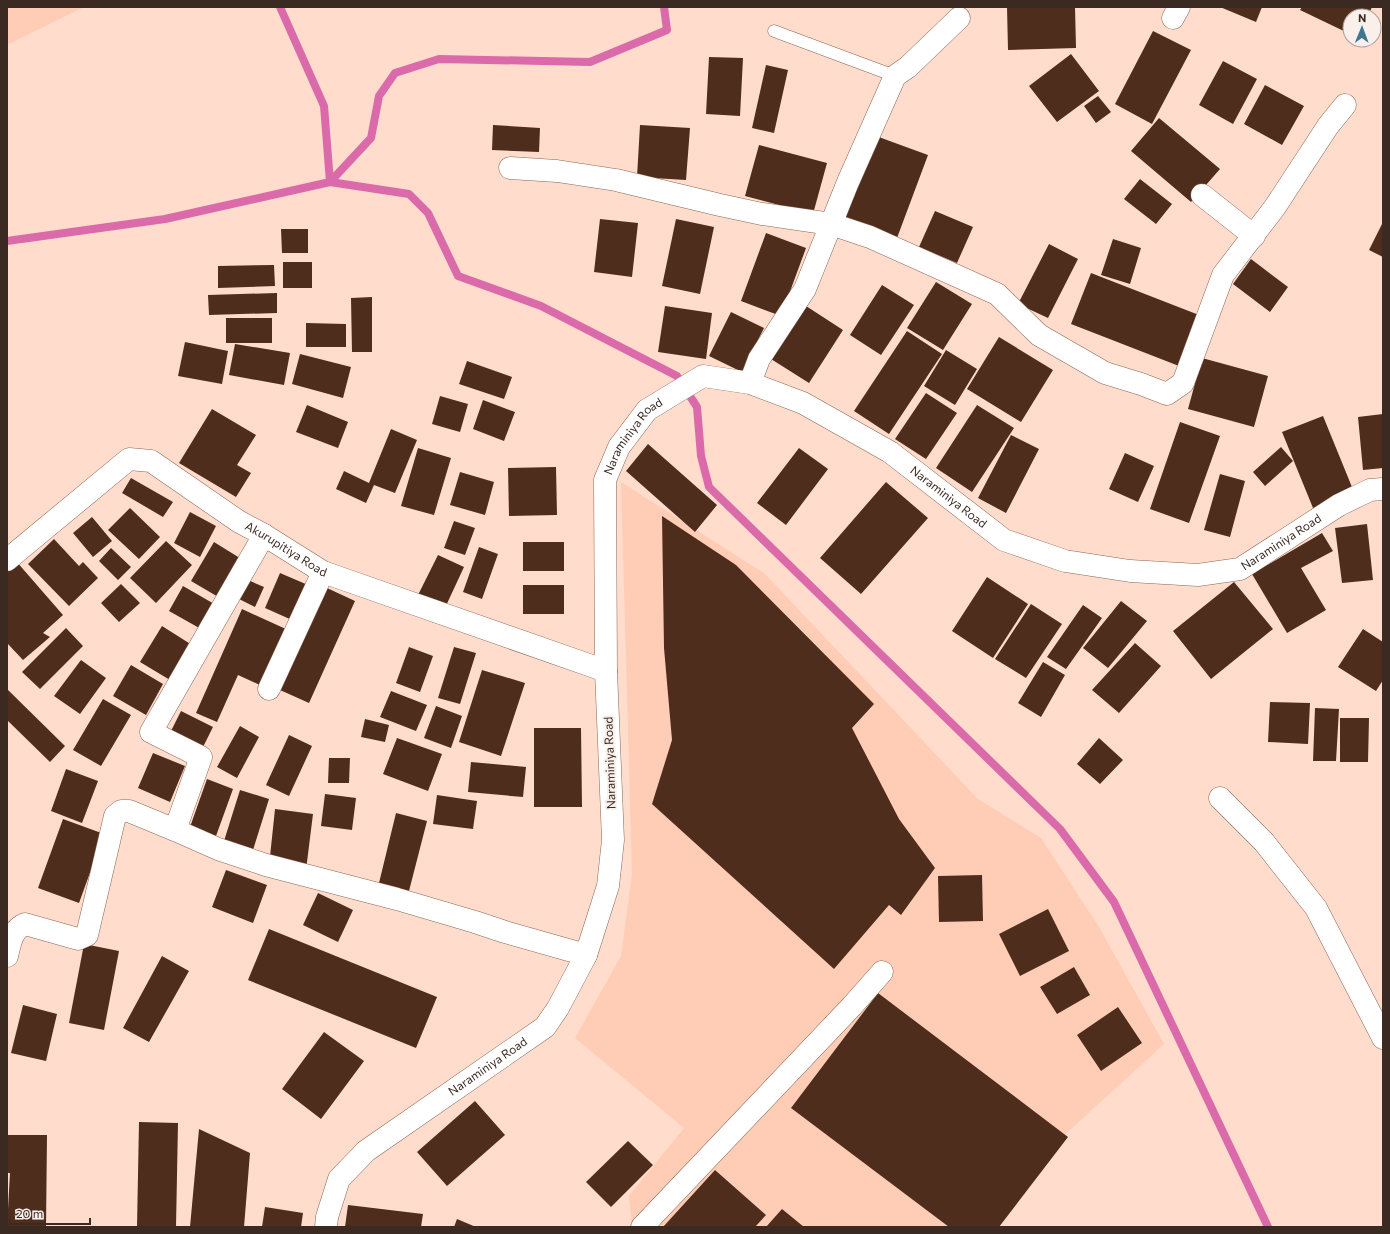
<svg xmlns="http://www.w3.org/2000/svg" width="1390" height="1234" font-family="Commissioner,sans-serif">
<style>
.built{fill:#ffcdb5}
.lines{fill:none;stroke-linecap:round;stroke-linejoin:round}
.stream{stroke:#db6aab;stroke-width:8}
.building{fill:#4e2d1d}
.service-casing{stroke:#8c6654;stroke-width:13}
.minor-casing{stroke:#8c6654;stroke-width:23}
.service{stroke:#fff;stroke-width:12}
.minor{stroke:#fff;stroke-width:22}
.labels{text-anchor:middle;stroke-width:4;stroke-linejoin:round;paint-order:stroke}
.street-label{font-size:12px;fill:#3a2a22;stroke:#f9f0ec}
</style>
<rect width="100%" height="100%" fill="#ffdccc"/>
<path class="built" d="M7,7H84L7,45Z
M621,482L765,574L978,799L1041,838L1099,927L1164,1044L1059,1140L994,1227H632L629,1196L684,1128L575,1038L621,956L632,874Z"/>
<g class="lines">
<path class="stream" d="M280,7L324,106L330,182
M330,182L371,138L379,96L395,73L439,59L590,62L667,30L664,7
M7,241L165,219L330,182L409,194L428,213L458,276L541,306L677,376L697,407L701,456L709,487L1060,829L1114,902L1268,1227"/>
</g>
<path class="building" d="M1007,7H1075L1076,48L1008,50Z
M1220,7H1262L1256,22Z
M1302,7H1372L1368,16H1350V34L1300,10Z
M1153,31L1191,50L1152,124L1115,104Z
M1071,54L1099,91L1057,122L1029,86Z
M709,57L743,58L740,116L706,114Z
M1223,61L1257,79L1233,124L1199,105Z
M766,65L788,70L774,133L752,128Z
M1265,85L1304,106L1282,145L1244,124Z
M1098,96L1111,112L1096,123L1084,106Z
M1159,118L1220,169L1191,202L1131,151Z
M493,125L540,128L539,152L492,150Z
M640,125L690,128L686,180L637,177Z
M876,136L928,155L897,238L845,219Z
M759,145L827,163L813,214L745,196Z
M1140,179L1172,204L1156,224L1124,199Z
M935,211L973,227L957,263L919,247Z
M600,219L638,223L632,277L594,272Z
M676,219L714,227L700,294L662,286Z
M1383,222V257L1369,250Z
M281,229H308V253H282Z
M766,233L806,248L781,316L741,301Z
M1113,239L1141,248L1130,284L1101,275Z
M1049,244L1078,259L1048,318L1018,304Z
M1251,259L1288,287L1270,312L1233,284Z
M283,262H312V288H283Z
M274,265L275,286L218,288V266Z
M1091,273L1199,315L1179,366L1071,324Z
M936,282L972,304L943,350L907,328Z
M882,285L914,305L881,355L850,335Z
M277,293V313L209,315L208,295Z
M372,297V352H352L351,298Z
M665,306L712,313L706,359L658,352Z
M806,306L843,330L809,383L771,359Z
M731,312L764,328L742,372L709,356Z
M226,318H272V343H226Z
M306,323L346,324V347H306Z
M907,331L942,354L889,434L854,411Z
M999,337L1053,370L1021,422L967,389Z
M185,342L228,351L222,384L178,376Z
M235,344L290,353L284,385L229,375Z
M946,350L977,369L955,405L924,386Z
M300,354L351,367L343,398L292,384Z
M1202,358L1268,376L1254,427L1188,409Z
M467,361L512,377L504,399L459,384Z
M926,393L957,413L926,459L895,439Z
M440,396L468,404L460,432L432,424Z
M483,400L515,412L504,441L473,429Z
M307,405L348,422L338,448L296,432Z
M977,405L1014,428L972,492L936,468Z
M212,409L256,435L237,465L251,473L236,497L179,463Z
M1383,414V468L1363,470L1358,417Z
M1323,416L1354,492L1313,508L1282,432Z
M1180,422L1220,436L1189,523L1150,509Z
M391,429L417,440L395,493L374,485L366,503L336,489L344,471L369,483Z
M1011,435L1039,449L1006,513L978,498Z
M648,444L717,505L695,532L626,471Z
M1281,447L1293,461L1265,486L1253,472Z
M418,448L451,458L434,515L401,506Z
M799,448L828,469L786,525L757,503Z
M1125,453L1154,466L1138,502L1109,489Z
M556,467L557,515L509,516L508,468Z
M460,472L494,482L485,515L450,505Z
M1220,474L1245,481L1230,537L1204,530Z
M131,478L173,502L163,517L122,493Z
M886,482L928,518L861,594L820,558Z
M130,508L160,537L139,559L108,530Z
M190,512L216,526L200,557L174,543Z
M662,516L736,565L874,704L852,728L899,819L935,868L901,915L889,905L834,969L652,804L672,740L664,648Z
M92,517L112,541L93,557L73,533Z
M454,521L475,528L465,555L444,548Z
M1367,524L1373,580L1342,583L1335,528Z
M1322,533L1333,551L1301,568L1326,610L1287,633L1252,574Z
M54,539L79,566L83,562L98,578L69,606L28,564Z
M166,541L192,565L156,603L130,578Z
M214,542L243,560L220,598L191,581Z
M523,542H564V571H523Z
M479,547L498,554L482,599L463,592Z
M111,548L131,567L118,580L99,561Z
M438,555L464,567L444,610L417,597Z
M16,561L63,615L43,633L50,637L23,660L7,643V569Z
M280,573L308,585L292,620L265,608Z
M987,577L1028,604L993,658L952,631Z
M248,580L264,587L255,607L239,599Z
M1234,582L1273,629L1211,679L1173,631Z
M121,584L140,603L119,622L101,603Z
M523,585H564V614H523Z
M183,586L216,605L201,629L169,611Z
M327,588L355,601L309,703L280,690Z
M1121,601L1147,621L1108,668L1083,648Z
M1031,604L1062,624L1026,678L995,659Z
M1083,605L1102,618L1066,669L1047,657Z
M242,609L288,630L262,686L238,675L217,722L196,713Z
M162,626L192,645L170,680L140,662Z
M66,628L83,646L40,689L22,672Z
M1363,629L1383,642V680L1376,691L1338,667Z
M1135,643L1161,666L1119,713L1092,690Z
M409,647L433,656L420,692L396,683Z
M454,647L476,653L460,704L438,698Z
M81,660L106,678L80,714L54,696Z
M1043,662L1065,675L1041,717L1018,703Z
M131,665L163,684L146,715L113,696Z
M482,670L525,683L501,756L459,742Z
M7,689L65,746L50,762L7,720Z
M391,691L427,705L416,731L380,717Z
M103,699L131,715L101,766L73,750Z
M1270,702L1310,703L1308,744L1268,742Z
M436,706L462,716L451,748L424,738Z
M1315,708L1339,709L1336,761H1313Z
M181,711L213,727L201,751L169,735Z
M1340,718H1369L1368,762H1340Z
M365,719L389,725L385,742L361,737Z
M240,726L259,737L237,778L217,767Z
M534,728H581L582,807H534Z
M289,735L312,746L289,796L266,785Z
M397,738L442,754L428,791L383,774Z
M1099,738L1123,760L1100,784L1077,764Z
M153,753L185,766L170,802L138,788Z
M329,758H350L349,783H328Z
M471,762L526,767L523,797L468,792Z
M66,769L98,781L82,823L51,811Z
M207,779L233,789L216,836L190,827Z
M240,790L269,799L253,850L224,841Z
M325,794L356,798L352,830L321,826Z
M437,795L477,801L473,829L433,824Z
M275,809L313,814L306,870L269,866Z
M396,813L427,821L409,891L379,883Z
M63,819L104,834L79,903L38,888Z
M226,870L267,885L253,923L212,907Z
M982,875L983,921L939,922L938,876Z
M318,893L353,910L338,942L303,925Z
M1048,909L1069,951L1020,976L999,934Z
M269,929L437,997L416,1048L248,980Z
M84,944L119,951L104,1030L69,1023Z
M162,956L189,971L149,1042L123,1028Z
M1074,967L1090,995L1057,1014L1040,987Z
M878,993L1068,1137L999,1227H949L791,1108Z
M23,1005L57,1014L46,1061L11,1053Z
M1118,1007L1142,1043L1101,1071L1077,1035Z
M324,1032L364,1061L321,1119L282,1089Z
M475,1101L505,1135L447,1186L417,1152Z
M139,1122L178,1123L176,1227H137Z
M199,1129L250,1153L244,1227H190Z
M7,1135H47L46,1227H7L10,1173H7Z
M628,1141L653,1165L611,1207L586,1182Z
M715,1170L766,1215L755,1227H663Z
M348,1205L423,1214L421,1227H345Z
M265,1207L303,1213L301,1227H262Z
M782,1209L804,1227H766Z
M457,1219L476,1227H454Z"/>
<g class="lines">
<g class="service-casing">
<path id="service" d="M774,31L895,76"/>
</g>
<g class="minor-casing">
<g id="minor">
<path d="M1173,18L1179,7"/>
<path d="M510,168L557,171L616,180L720,205L762,214L831,224L870,237L997,294L1039,335L1105,373L1141,384L1167,394L1183,383L1223,275L1275,207L1328,126L1345,105"/>
<path d="M1202,195L1254,236"/>
<path d="M750,383L759,359L805,289L848,182L895,76L908,67L959,18"/>
<path id="s1" d="M7,560L129,459L151,461L238,521L264,535L323,572L606,671"/>
<path d="M269,689L323,572"/>
<path d="M1220,798L1264,842L1316,908L1383,1038"/>
<path d="M175,830L201,757L151,732L264,535"/>
<path d="M7,956C10,944 12,929 25,924L78,939L87,935L115,816L121,811H129L175,830L218,849L266,865L397,899L475,922L505,932L586,955"/>
<path id="s2" d="M326,1227L327,1217L339,1179L366,1151L545,1027L558,1008L586,955L608,886L613,840L606,671L605,480L619,447L647,410L703,376L750,383L803,403L890,452L1004,540L1065,561L1130,571L1198,575L1240,569L1339,505L1370,490L1383,489"/>
<path d="M642,1227L852,1006L882,972"/>
</g>
</g>
<use href="#service" class="service"/>
<use href="#minor" class="minor"/>
</g>
<g class="labels">
<g class="street-label">
<text dy="4" stroke="none"><textPath href="#s2" startOffset="921">Naraminiya Road</textPath></text>
<text dy="4" stroke="none"><textPath href="#s2" startOffset="1294">Naraminiya Road</textPath></text>
<text dy="4" stroke="none"><textPath href="#s2" startOffset="1654">Naraminiya Road</textPath></text>
<text dy="4" stroke="none"><textPath href="#s1" startOffset="342">Akurupitiya Road</textPath></text>
<text transform="translate(610 763) rotate(-92)" y="4">Naraminiya Road</text>
<text dy="4" stroke="none"><textPath href="#s2" startOffset="237">Naraminiya Road</textPath></text>
</g>
</g>
<rect width="1390" height="1234" fill="none" stroke="#3a2a22" stroke-width="16"/>
<g transform="translate(1362 28) rotate(1)"><circle r="19" fill="#f9f0ec" stroke="#ada19b"/>
<path d="M0-3L7 15L0 10L-7 15Z" fill="#3d7890"/>
<text y="-6" font-size="11" font-weight="bold" text-anchor="middle" fill="#3a2a22">N</text>
</g>
<path d="M10 1218v6h80v-6" fill="none" stroke="#3a2a22" stroke-width="2"/>
<text x="16" y="1218" font-size="12" fill="#3a2a22" stroke="#f9f0ec" stroke-width="3" paint-order="stroke">20 m</text>
</svg>
